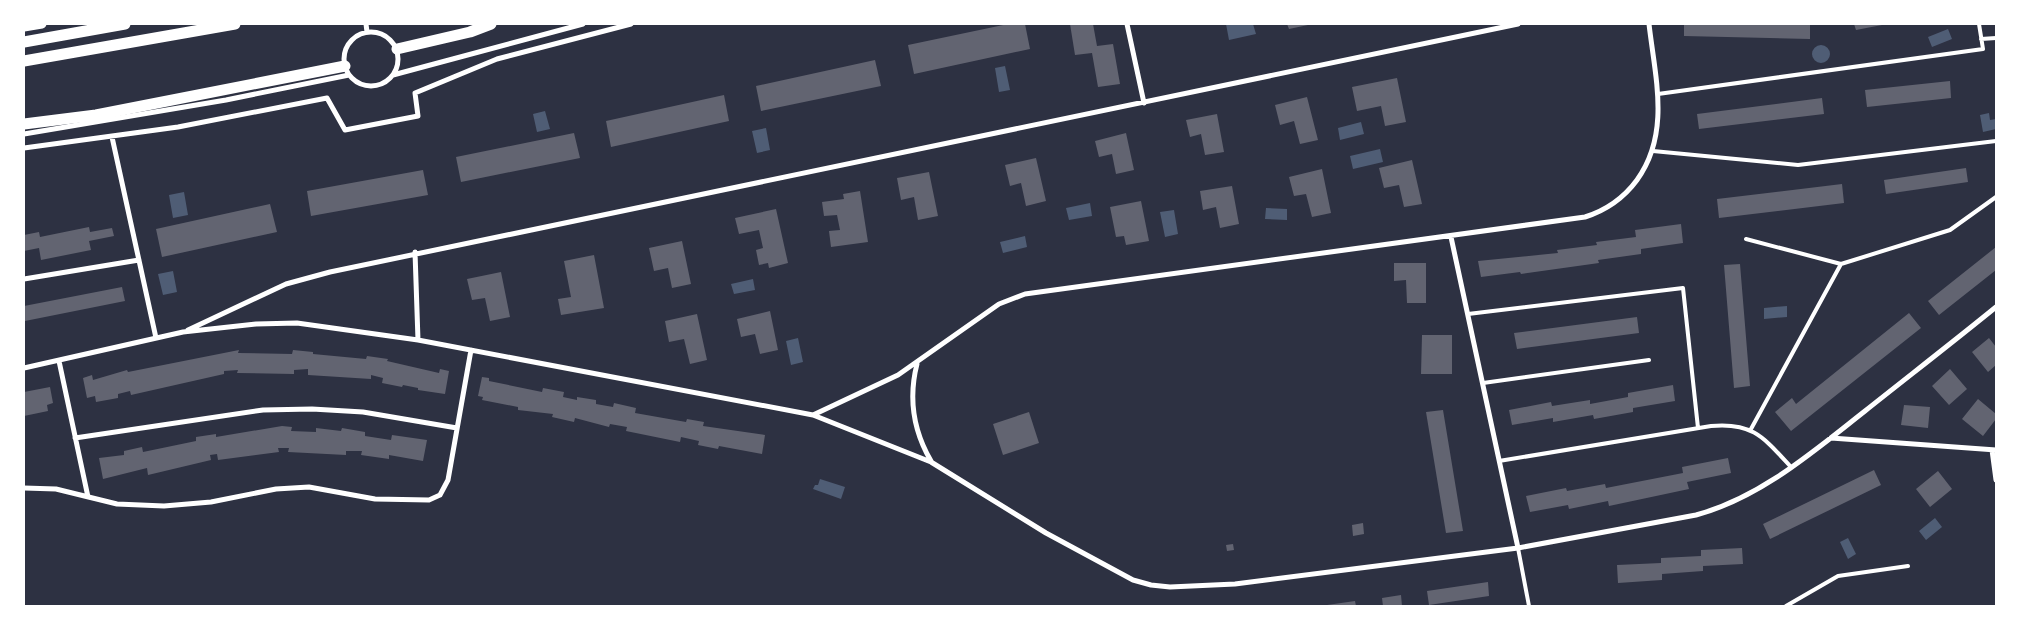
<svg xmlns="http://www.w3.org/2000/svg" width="2020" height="630" font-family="Roboto,sans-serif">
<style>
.water{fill:#4f5d75}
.building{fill:#626471}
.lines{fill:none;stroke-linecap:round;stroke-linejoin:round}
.service{stroke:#fff;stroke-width:4}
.minor{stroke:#fff;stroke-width:5}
.tertiary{stroke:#fff;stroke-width:9}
.trunk{stroke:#fff;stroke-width:11}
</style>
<rect width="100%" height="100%" fill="#2d3142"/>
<path class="water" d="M1226,24H1253L1256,34L1229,40Z
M1948,29L1952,39L1932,47L1928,37Z
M1812 54a9 9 0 1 1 18 0a9 9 0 1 1-18 0Z
M1005,66L1010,90L999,92L995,68Z
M545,111L550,129L537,132L533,114Z
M1989,113L1990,120L1996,119V129L1983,132L1980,115Z
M1361,122L1364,134L1340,140L1338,128Z
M766,128L770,150L757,153L752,131Z
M1380,149L1383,162L1353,169L1350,156Z
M184,192L188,215L173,218L169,195Z
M1090,203L1092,216L1069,220L1066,208Z
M1266,208L1287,209V220L1265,219Z
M1174,210L1178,234L1165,237L1160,212Z
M1025,236L1027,247L1003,253L1000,242Z
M173,271L177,292L163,295L158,274Z
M753,279L755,290L734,294L731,284Z
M1787,306V317L1764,319V308Z
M798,338L803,362L791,365L786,341Z
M820,479L845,487L841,499L813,489L815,485H818Z
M1935,518L1942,527L1926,540L1919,531Z
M1848,538L1856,554L1848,559L1840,542Z"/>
<path class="building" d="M1008,24H1025L1030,49L914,74L908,45Z
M1070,24H1093L1097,46L1113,44L1120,84L1098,87L1092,53L1075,55Z
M1287,24H1307L1308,25L1289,29Z
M1684,24H1810V39L1684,36Z
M1854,24H1882V25L1856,30Z
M875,60L881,86L761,111L756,86Z
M1397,78L1406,122L1385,126L1381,106L1357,111L1352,87Z
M1950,81L1951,98L1867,107L1865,90Z
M724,95L729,121L611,147L606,121Z
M1307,97L1318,140L1300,144L1294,121L1280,125L1275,105Z
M1822,98L1824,114L1699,129L1697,114Z
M1217,114L1224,152L1205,155L1201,134L1190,137L1186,120Z
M574,133L580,158L461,182L456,157Z
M1126,133L1134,170L1116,174L1112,154L1099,157L1095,141Z
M1036,158L1046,201L1026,206L1021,183L1010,186L1005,165Z
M1412,160L1422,204L1404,207L1399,185L1384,188L1379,168Z
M1966,168L1968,182L1886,194L1884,180Z
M1322,169L1331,213L1312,217L1306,194L1294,196L1289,177Z
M423,170L428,195L311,216L307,191Z
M929,172L938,216L918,220L914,197L901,200L897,178Z
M1842,184L1844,203L1719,218L1717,199Z
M1232,186L1239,224L1220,228L1216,207L1203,210L1200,191Z
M860,191L868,242L831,247L829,231L840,230L837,215L824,216L822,202L844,199L843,194Z
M1141,201L1149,241L1126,245L1124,236L1116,237L1110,207Z
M270,204L277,232L162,257L156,229Z
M776,209L788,263L769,268L768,263L759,265L756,250L763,248L759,230L739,234L735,218Z
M1681,224L1683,243L1641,249V254L1598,260L1599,263L1521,274L1520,272L1481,277L1478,261L1558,253L1557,250L1597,245L1596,242L1636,237L1635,230Z
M89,227L90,232L112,228L114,236L89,241L91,250L41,260L39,248L24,251V235L39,232L40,237Z
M682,241L691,284L672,288L668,268L654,271L649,248Z
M1996,247V270L1939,315L1928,301Z
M594,255L604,308L561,315L558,299L571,297L564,261Z
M1394,263H1426V303H1407L1406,280L1394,281Z
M1740,264L1750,386L1734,388L1724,265Z
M501,272L510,317L490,321L485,298L472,300L467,279Z
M122,287L125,301L25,321L24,306Z
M770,311L778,350L760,354L755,334L741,337L737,319Z
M1909,313L1921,328L1791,431L1775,412L1792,398L1796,404Z
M697,314L707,360L690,364L684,339L669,342L665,321Z
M1637,317L1639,333L1517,349L1514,333Z
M1422,335H1452V374H1421Z
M1989,338L1996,347V365L1988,372L1972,352Z
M239,350L238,353L292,354L293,350L313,352V354L366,359L367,356L388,359L387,361L439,373L440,369L449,371L445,394L418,390V388L403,385L402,387L382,383L383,378L371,375V379L308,375V369L294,370V374L237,373L238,370L224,371V374L131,395L130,391L118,394V398L96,402L95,396L87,398L83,378L92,375L93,380L127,370L128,372Z
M1950,369L1967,389L1949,405L1932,386Z
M482,377L489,378V381L542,392L543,388L564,392L563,397L577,400V397L596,400V404L613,407L614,403L636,408L635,413L686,422L687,419L704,422L703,426L765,435L762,454L719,446L718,449L698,445L699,441L681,437L680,442L626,431L627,427L610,424L609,427L575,418L574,422L552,417L553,414L518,410V407L482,400L483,397L478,396Z
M1673,385L1675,401L1633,408V412L1594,419L1593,415L1553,422V418L1512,425L1509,410L1551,402L1552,406L1590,400V404L1628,397V393Z
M50,387L53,403L47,405L48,411L24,416V392Z
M1978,399L1996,414V419L1983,436L1962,419Z
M1904,405L1930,407L1928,428L1901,425Z
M1443,410L1463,531L1446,533L1426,412Z
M1029,412L1039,443L1003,455L993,424Z
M282,426L292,427L291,431L316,432V428L341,431L342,428L365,432V436L391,440L392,435L427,440L423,461L389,455V459L361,455L362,451H346V455L288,452L289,448H278L279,452L218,460L217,454L210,455L211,460L148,475L147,468L103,479L99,458L124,455V451L142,447L143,452L196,441V437L216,434V437Z
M1728,458L1731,473L1687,482L1689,489L1609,506L1608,501L1569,509L1568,505L1530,512L1526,496L1566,488L1567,491L1605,484L1606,488L1683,473L1682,467Z
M1874,470L1881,485L1770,539L1763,524Z
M1938,471L1952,489L1930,507L1916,489Z
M1363,523L1364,534L1353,536L1352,525Z
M1233,544L1234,550L1227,551L1226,545Z
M1742,548L1743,564L1703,566V571L1662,574V580L1618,583L1617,565L1661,563V558L1701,556V550Z
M1488,582L1489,596L1429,605L1427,591Z
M1401,595L1402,606H1383L1382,598Z
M1355,601L1356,606H1327V605Z"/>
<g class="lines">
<path class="service" d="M1981,39L1996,38
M1658,94L1983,49L1979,24
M1653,151L1798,165L1996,141
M1746,239L1841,264
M1468,314L1683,288L1698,428
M1483,383L1649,360
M1751,429L1841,264L1950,230L1996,197
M1499,461L1711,426C1753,422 1764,438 1791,467
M1518,548L1529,606
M1786,606L1838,576L1908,566"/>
<path class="minor" d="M366,24L367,32
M1127,24L1144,103
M344 59a27 27 0 1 1 54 0a27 27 0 1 1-54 0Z
M393,75L583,24
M24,134L226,100L349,75
M112,137L156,338
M24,148L178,127L327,98L345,130L418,116L415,93L497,59L631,24
M1451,237L1518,548
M415,252L418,340
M24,279L139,260
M188,330L286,284L330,272L1518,24
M59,361L88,497
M917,364C908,399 913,430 931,461
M24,368L183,332L256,324L297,323L418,340L813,415L931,462L1046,533L1133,580L1151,585L1170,587L1235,584L1518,548L1696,515C1760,498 1814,451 1865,411C1909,376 1953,342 1996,307
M813,415L898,375L999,304L1025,294L1585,217C1607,210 1623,199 1637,180C1671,133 1655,77 1649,24
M75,438L263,410L312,409L363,412L457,428
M1831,438L1996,450
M1992,450L1996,480
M24,488L56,489L117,504L164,506L211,502L276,489L309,487L375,499L429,500L440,495L448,480L471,350"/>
<path class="tertiary" d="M24,27L42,24"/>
<path class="trunk" d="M24,42L125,24
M397,49L470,32L491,24
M24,61L235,24
M24,124L96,115L345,66"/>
</g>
<rect width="2020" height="630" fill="none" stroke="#ffffff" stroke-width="50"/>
</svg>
